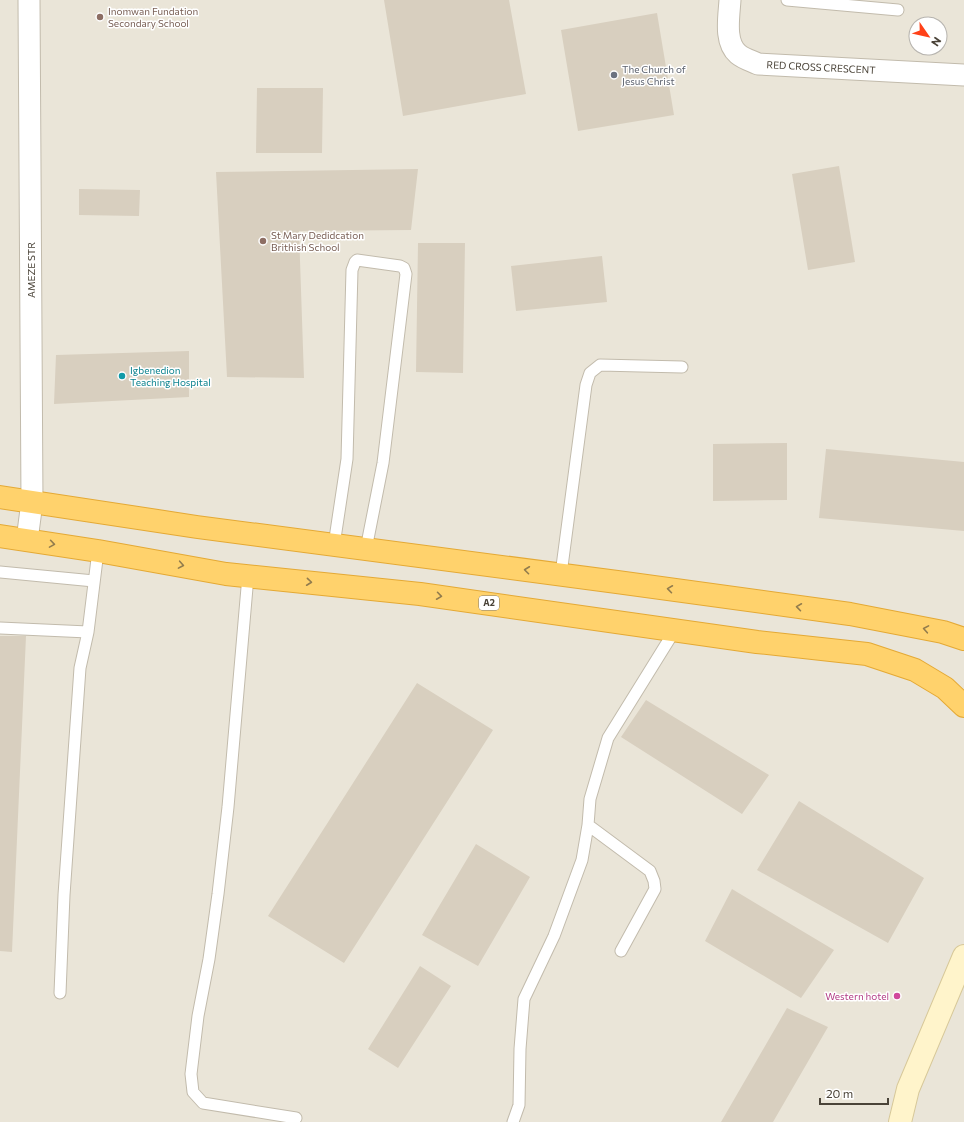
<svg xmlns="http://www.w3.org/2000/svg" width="964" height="1122" font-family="Commissioner,sans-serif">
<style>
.residential{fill:#eae5d8;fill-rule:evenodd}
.building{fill:#d8cfbf}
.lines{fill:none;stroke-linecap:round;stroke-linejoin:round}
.lane-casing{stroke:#c2bbac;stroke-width:13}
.street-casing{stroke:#c2bbac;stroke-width:23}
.secondary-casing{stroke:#d7c899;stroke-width:24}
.highway-casing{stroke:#e4a935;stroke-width:24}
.lane{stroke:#fff;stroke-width:11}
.street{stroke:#fff;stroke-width:21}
.secondary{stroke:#fff4cb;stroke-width:22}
.highway{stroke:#ffd26c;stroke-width:22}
.oneway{stroke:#927c4d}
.education-dot{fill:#8d6e63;stroke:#fff;stroke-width:1.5}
.worship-dot{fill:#6b7280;stroke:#fff;stroke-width:1.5}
.culture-dot{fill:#0f9aa8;stroke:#fff;stroke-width:1.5}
.hotel-dot{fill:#d1479c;stroke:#fff;stroke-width:1.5}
.labels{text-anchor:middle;stroke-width:3;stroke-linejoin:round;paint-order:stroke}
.shield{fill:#fff;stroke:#807b74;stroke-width:1}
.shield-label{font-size:9px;font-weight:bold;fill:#4a4338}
.education-label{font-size:10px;fill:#785e54;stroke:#fff;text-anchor:start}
.street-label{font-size:10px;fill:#4a4338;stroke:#fff}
.worship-label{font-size:10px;fill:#5b616d;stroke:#fff;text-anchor:start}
.culture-label{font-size:10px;fill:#0d838f;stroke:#fff;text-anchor:start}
.hotel-label{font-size:10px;fill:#b23c85;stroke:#fff;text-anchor:end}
</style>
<rect width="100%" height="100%" fill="#f6f2ea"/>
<path class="residential" d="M0,0H964V1122H0ZM916,24H940V48H916Z"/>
<path class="building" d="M384,0H509L526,94L403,116Z
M657,13L674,115L578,131L561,30Z
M257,88H323L322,153H256Z
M839,166L855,262L808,270L792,174Z
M418,169L411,230L299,231L304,378L227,377L216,172Z
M79,189L140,190L139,216L79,215Z
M418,243H465L463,373L416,372Z
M602,256L607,302L516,311L511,266Z
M189,351V397L54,404L56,355Z
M787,443V500L713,501V444Z
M826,449L964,462V531L819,518Z
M0,636H26L12,952L0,951Z
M417,683L493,730L344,963L268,916Z
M646,700L769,775L742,814L621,737Z
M799,801L924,878L888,943L757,870Z
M476,844L530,877L478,966L422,935Z
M732,889L834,950L801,998L705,941Z
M420,966L451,986L398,1068L368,1049Z
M787,1008L828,1027L773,1122H721Z"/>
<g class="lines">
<g class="lane-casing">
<path id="lane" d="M787,0L898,10
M334,545L347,459L352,270L355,262L357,260L400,266L404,268L406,274L383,463L366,549
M0,572L94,581
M561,574L586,385L590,373L600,365L682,367
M248,576L228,807L218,894L209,959L198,1016L191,1074L193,1092L203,1103L296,1118
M0,628L88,632
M588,825L650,871L654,881L655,889L621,951
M60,993L64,895L80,668L88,632L98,551
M513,1122L519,1105L520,1049L524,999L554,936L582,860L588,825L590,799L608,738L675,630"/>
</g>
<g class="street-casing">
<path id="street" d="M730,0C729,17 724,42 738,54C744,59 752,61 758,64L964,75
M27,540L32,502L29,0"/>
</g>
<g class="secondary-casing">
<path id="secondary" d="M900,1122L908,1089L964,956"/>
</g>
<g class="highway-casing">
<path id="highway" d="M0,497L197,527L617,582L850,614L943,632L964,639
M0,536L98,551L226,574L420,594L757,642L867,654L915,670L945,688L964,706"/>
</g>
<use href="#lane" class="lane"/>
<use href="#street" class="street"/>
<use href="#secondary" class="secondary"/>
<use href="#highway" class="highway"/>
</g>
<defs><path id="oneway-chevron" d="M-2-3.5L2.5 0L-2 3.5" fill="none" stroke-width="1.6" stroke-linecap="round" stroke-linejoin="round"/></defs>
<g class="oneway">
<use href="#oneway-chevron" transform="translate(52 544) rotate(9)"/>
<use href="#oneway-chevron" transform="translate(181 565) rotate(10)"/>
<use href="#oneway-chevron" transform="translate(527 570) rotate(-173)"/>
<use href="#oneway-chevron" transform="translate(309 582) rotate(6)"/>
<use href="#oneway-chevron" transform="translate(670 589) rotate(-172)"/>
<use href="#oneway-chevron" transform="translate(439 596) rotate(8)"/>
<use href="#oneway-chevron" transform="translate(799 607) rotate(-172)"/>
<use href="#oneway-chevron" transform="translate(926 629) rotate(-170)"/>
</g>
<g class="education-dot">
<circle cx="100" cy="17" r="4"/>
<circle cx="263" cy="241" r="4"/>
</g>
<circle class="worship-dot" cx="614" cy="75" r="4"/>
<circle class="culture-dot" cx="122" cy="376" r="4"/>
<circle class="hotel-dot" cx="897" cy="996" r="4"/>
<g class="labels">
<rect class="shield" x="479" y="596" width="20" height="14" rx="3"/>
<g class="shield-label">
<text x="489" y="606">A2</text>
</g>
<g class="education-label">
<text x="108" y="15">Inomwan Fundation<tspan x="108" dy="12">Secondary School</tspan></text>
<text x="271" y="239">St Mary Dedidcation<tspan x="271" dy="12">Brithish School</tspan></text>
</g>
<g class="street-label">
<text transform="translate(821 67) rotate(3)" y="4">RED CROSS CRESCENT</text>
<text transform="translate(31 270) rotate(-90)" y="4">AMEZE STR</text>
</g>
<g class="worship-label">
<text x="622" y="73">The Church of<tspan x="622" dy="12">Jesus Christ</tspan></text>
</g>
<g class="culture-label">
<text x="130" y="374">Igbenedion<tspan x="130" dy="12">Teaching Hospital</tspan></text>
</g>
<g class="hotel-label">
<text x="889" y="1000">Western hotel</text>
</g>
</g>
<g transform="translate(928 36) rotate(124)"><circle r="19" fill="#ffffff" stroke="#b7b4af"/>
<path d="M0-3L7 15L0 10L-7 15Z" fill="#ff4118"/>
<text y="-6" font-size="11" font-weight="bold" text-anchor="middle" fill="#4a4338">N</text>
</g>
<path d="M820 1098v6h68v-6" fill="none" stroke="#4a4338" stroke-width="2"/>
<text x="826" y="1098" font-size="12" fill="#4a4338" stroke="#ffffff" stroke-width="3" paint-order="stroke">20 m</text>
</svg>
